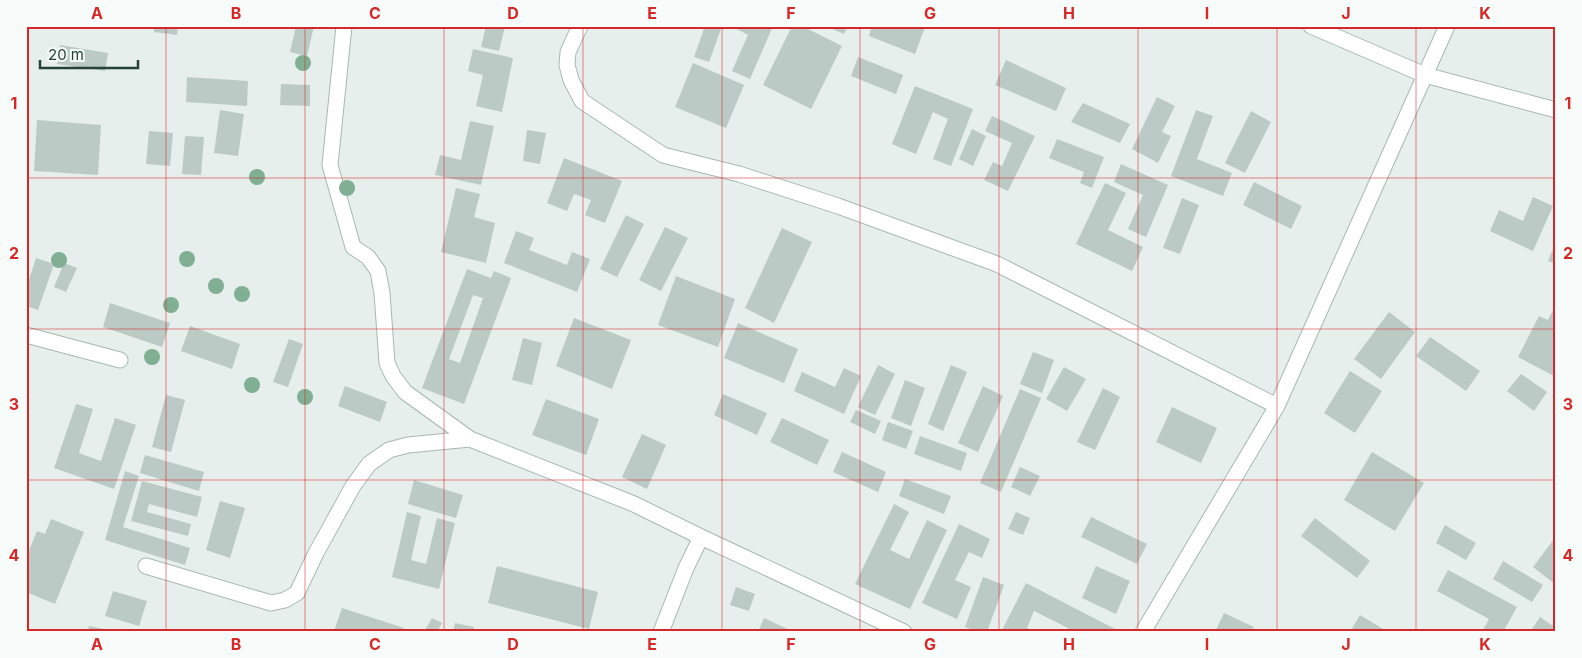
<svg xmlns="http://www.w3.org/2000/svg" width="1582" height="658" font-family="Inter,sans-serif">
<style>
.building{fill:#bbcac4;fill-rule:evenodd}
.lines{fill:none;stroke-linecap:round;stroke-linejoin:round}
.street-casing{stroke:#a8b8b2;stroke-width:17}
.street{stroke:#fff;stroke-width:15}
.tree{fill:#80af93}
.grid{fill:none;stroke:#d62828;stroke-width:1;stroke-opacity:0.55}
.neatline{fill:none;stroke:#d62828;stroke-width:2}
.grid-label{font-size:16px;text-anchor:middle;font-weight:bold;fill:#d62828}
</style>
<rect width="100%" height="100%" fill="#e6efeb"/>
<path class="building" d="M155,26H178L177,35L154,32Z
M296,26H314L307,56L290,52Z
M486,26H505L499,51L481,47Z
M705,26H722L709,62L694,57Z
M736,26H773L750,79L732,71L748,35L735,28Z
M792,26H802L842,46L811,109L763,85Z
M826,26H848L844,34Z
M872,26H922L925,27L915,54L869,36Z
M60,45L108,53L105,71L57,64Z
M473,49L513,58L502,112L476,106L483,75L468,71Z
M858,57L903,75L896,94L851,76Z
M1006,60L1066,88L1056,111L995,85Z
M693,63L744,85L726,128L675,107Z
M187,77L248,81L247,106L186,102Z
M281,84L310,85V106L280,105Z
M915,86L973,109L951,166L933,159L948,119L933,112L916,154L892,144Z
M1157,97L1175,106L1162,132L1171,136L1158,163L1132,149Z
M1083,103L1130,124L1120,143L1071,122Z
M220,110L244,114L238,156L214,153Z
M1196,110L1213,116L1197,159L1232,173L1223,196L1171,176Z
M1251,111L1271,122L1245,173L1225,163Z
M992,116L1035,136L1008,191L984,180L993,162L1002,166L1012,143L985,131Z
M37,120L101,125L98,175L34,171Z
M470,121L494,126L481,185L435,175L440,155L461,160Z
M972,129L986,136L973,166L959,159Z
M527,130L546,133L540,164L523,161Z
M149,131L173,133L170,166L146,164Z
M185,136L204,137L201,175L182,174Z
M1057,139L1104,157L1092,188L1080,183L1084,172L1049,158Z
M564,158L622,181L605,223L585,215L591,200L574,194L567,211L547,203Z
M1121,164L1168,185L1146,237L1128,229L1143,195L1114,182Z
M1254,182L1302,206L1291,229L1243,205Z
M1105,183L1126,193L1108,230L1143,247L1132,271L1076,244Z
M456,188L480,194L474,217L495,223L486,263L441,252Z
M1533,197L1553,206L1533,251L1490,231L1499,210L1523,221Z
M1182,198L1199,205L1180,254L1163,248Z
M626,215L644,224L617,277L600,269Z
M665,227L688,238L661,291L639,280Z
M782,228L812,242L774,323L745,308Z
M516,231L534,238L529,250L567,265L572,252L590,259L577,292L504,263Z
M1556,242V264L1548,261Z
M36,258L54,264L38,310L26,306V289Z
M64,263L77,268L66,292L54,287Z
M467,269L491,278L494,271L511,278L464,404L422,388ZM473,295L483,298L460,363L449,359Z
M676,276L735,299L718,347L658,325Z
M110,303L170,323L162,347L103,327Z
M1556,304V372L1554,376L1518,357L1539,316L1548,320Z
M1389,312L1415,332L1381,379L1354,359Z
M574,318L631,340L612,389L556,366Z
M738,323L798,349L784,383L724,358Z
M190,326L240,344L232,369L181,351Z
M1430,337L1480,371L1466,391L1416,356Z
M523,338L542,343L532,385L512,380Z
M289,339L303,344L288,387L273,382Z
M1033,352L1054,360L1042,393L1020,384Z
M878,365L895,374L875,415L858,407Z
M951,365L967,372L943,431L928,424Z
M1064,367L1086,379L1067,411L1046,399Z
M844,368L861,376L844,414L794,391L802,372L835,387Z
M1350,371L1382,391L1355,433L1324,413Z
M1521,374L1547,392L1534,411L1507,391Z
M905,380L925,388L911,426L891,418Z
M345,386L387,402L380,422L338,406Z
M983,386L1003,396L978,452L958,443Z
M1103,388L1120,397L1095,450L1077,442Z
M1020,389L1041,398L1001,492L980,483Z
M723,394L767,413L757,435L714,415Z
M166,395L185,400L171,452L152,447Z
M546,399L599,419L586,455L532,435Z
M76,404L93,409L79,453L101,461L115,418L136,425L114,489L54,468Z
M1172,407L1217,428L1201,463L1156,442Z
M856,410L881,421L875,434L850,422Z
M782,418L829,440L817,465L770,442Z
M888,422L913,431L906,449L882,440Z
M642,434L666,445L647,489L622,477Z
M920,436L967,453L961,471L914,454Z
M842,452L886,472L878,492L833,472Z
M1372,452L1424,483L1395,531L1344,500Z
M145,455L204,472L199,491L140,473Z
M1020,467L1040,476L1030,496L1011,487Z
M125,471L139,476L123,527L190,548L185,565L105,540Z
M905,479L951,496L944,514L899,496Z
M414,480L463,495L456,518L408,504Z
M142,481L202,497L197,517L149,504L147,512L191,524L188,536L131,521Z
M220,501L245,508L230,558L206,550Z
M894,504L909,512L890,550L909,559L927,520L947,530L910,609L855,584Z
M407,512L421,516L411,560L426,564L437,518L455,523L439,589L392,577Z
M1016,512L1030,518L1023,535L1008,529Z
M1091,517L1147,544L1137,564L1081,537Z
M1315,518L1370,561L1357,578L1301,536Z
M51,519L84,532L55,604L26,592V558L37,531L45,534Z
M959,524L990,539L982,558L969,552L955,580L971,587L957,619L922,603Z
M1445,525L1476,543L1466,560L1436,543Z
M1554,539L1556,541V585L1533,567Z
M1503,561L1543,585L1532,602L1493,579Z
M497,566L598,592L589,629L488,603Z
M1096,566L1130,581L1116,614L1082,598Z
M1448,570L1517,607L1503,632H1482L1489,619L1437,591Z
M983,577L1004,585L987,632H979L965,627Z
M1026,583L1117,630L1116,632H1066L1068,628L1034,611L1027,628L1035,632H1001Z
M736,587L755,594L749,611L730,605Z
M113,591L147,601L139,626L105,616Z
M342,608L404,628L403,632L334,631Z
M1224,613L1254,627L1251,632H1215Z
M1360,615L1388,632H1350Z
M1540,617L1556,628V632H1530Z
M432,618L442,623L437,632H428L425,630Z
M764,618L794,632H758Z
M455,623L474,627L473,632H453Z
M89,626L113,631V632H88Z"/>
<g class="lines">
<g class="street-casing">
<path id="street" d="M344,26L330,165L353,247L368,257L378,271L382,293L387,363L393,376L405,392L470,439
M580,26L568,52L567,65L571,80L582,101L663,155L739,174L838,206L997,264L1277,406
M1311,26L1425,75L1556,110
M26,335L120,360
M146,566L271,603L285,600L297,593L316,553L353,486L369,464L389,450L408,445L470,439L634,504L701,537L904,632
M661,632L686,568L701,537
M1143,632L1277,406L1447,26"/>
</g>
<use href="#street" class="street"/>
</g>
<g class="tree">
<circle cx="303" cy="63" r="8"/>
<circle cx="257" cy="177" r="8"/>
<circle cx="347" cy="188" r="8"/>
<circle cx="187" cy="259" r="8"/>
<circle cx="59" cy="260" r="8"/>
<circle cx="216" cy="286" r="8"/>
<circle cx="242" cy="294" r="8"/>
<circle cx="171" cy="305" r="8"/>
<circle cx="152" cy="357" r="8"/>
<circle cx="252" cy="385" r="8"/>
<circle cx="305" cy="397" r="8"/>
</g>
<path class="grid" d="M166,26V632M305,26V632M444,26V632M583,26V632M722,26V632M860,26V632M999,26V632M1138,26V632M1277,26V632M1416,26V632M26,178H1556M26,329H1556M26,480H1556"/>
<rect width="1582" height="658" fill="none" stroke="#f7fbf9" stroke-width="55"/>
<path d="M40 60v8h98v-8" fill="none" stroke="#24423a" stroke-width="2.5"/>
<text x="48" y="60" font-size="15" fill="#24423a" stroke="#f7fbf9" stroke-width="4" paint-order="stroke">20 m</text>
<rect x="28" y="28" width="1526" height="602" class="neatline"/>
<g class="grid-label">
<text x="97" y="19">A</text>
<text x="236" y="19">B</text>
<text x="375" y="19">C</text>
<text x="513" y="19">D</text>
<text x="652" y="19">E</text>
<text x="791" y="19">F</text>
<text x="930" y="19">G</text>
<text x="1069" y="19">H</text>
<text x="1207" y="19">I</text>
<text x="1346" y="19">J</text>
<text x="1485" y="19">K</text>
<text x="14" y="109">1</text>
<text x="1568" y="109">1</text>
<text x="14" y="259">2</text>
<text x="1568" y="259">2</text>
<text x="14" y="410">3</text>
<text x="1568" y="410">3</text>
<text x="14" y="561">4</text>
<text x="1568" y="561">4</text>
<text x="97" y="650">A</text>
<text x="236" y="650">B</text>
<text x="375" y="650">C</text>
<text x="513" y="650">D</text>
<text x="652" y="650">E</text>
<text x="791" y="650">F</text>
<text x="930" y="650">G</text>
<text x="1069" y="650">H</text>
<text x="1207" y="650">I</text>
<text x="1346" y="650">J</text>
<text x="1485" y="650">K</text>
</g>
</svg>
